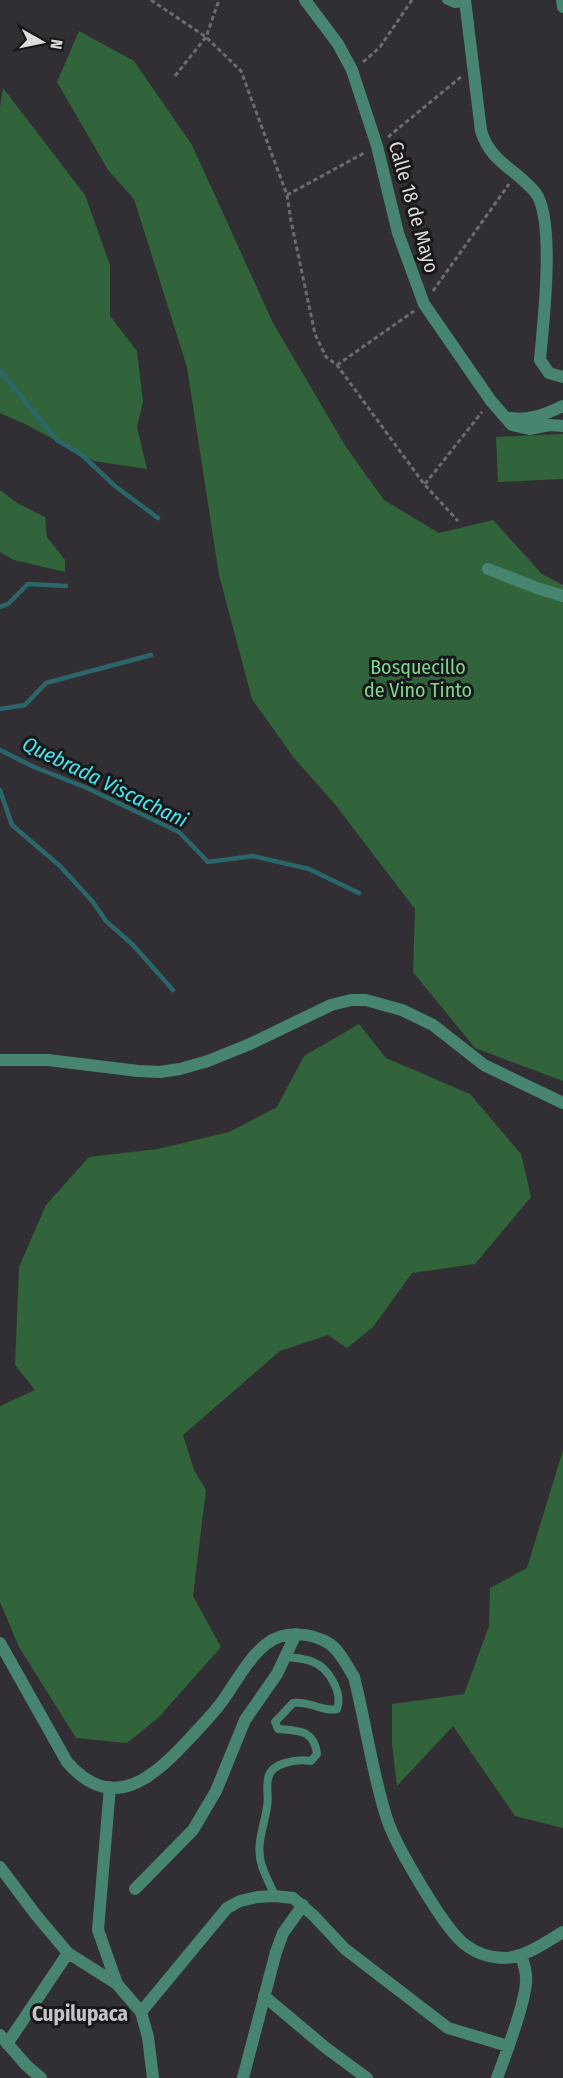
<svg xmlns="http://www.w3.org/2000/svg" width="563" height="2078" font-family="'Fira Sans Condensed',sans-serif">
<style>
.green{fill:#31643b}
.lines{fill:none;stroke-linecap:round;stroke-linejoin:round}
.stream{stroke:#2b676a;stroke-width:4.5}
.path{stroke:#6e6c70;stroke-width:3;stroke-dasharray:4.5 3;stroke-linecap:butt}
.lane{stroke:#478570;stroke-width:8}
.street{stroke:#478570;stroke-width:12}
.labels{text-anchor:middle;stroke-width:6;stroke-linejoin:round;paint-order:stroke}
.street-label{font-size:20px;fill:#dddbde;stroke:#181719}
.park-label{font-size:20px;fill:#7ed68e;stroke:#181719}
.water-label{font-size:21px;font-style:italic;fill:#41ebf2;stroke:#181719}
.neighbourhood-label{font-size:21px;font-weight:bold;fill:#c5c3c9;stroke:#181719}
</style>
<rect width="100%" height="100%" fill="#312f33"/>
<path class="green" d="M79,31L134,61L192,145L273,323L346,447L384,500L439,533L493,520L542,574L563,585V1081L475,1048L413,972L415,909L334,803L294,758L252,699L219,575L187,367L134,199L108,170L57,82Z
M3,88L85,195L110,265V316L137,351L143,402L137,427L147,469L94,461L25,424L0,413V107Z
M563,434V479L498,482L496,437Z
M0,490L17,503L45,517L47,537L65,560V572L14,560L0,552Z
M359,1024L386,1058L470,1094L521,1154L531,1197L475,1264L412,1273L373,1327L347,1348L328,1335L280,1351L183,1435L194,1470L206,1490L193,1596L221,1647L158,1718L127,1743L76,1738L19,1647L0,1602V1406L35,1390L15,1365L19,1267L46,1205L89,1157L158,1149L229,1132L277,1107L304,1056Z
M563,1450V1828L515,1816L453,1726L397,1786L392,1744V1704L464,1694L489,1626L490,1588L527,1568Z"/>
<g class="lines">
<path class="stream" d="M0,371L57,440L82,455L115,486L158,518
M0,607L8,604L28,584L66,586
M0,709L25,705L46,683L151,655
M0,750L34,767L87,788L179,832L208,862L253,856L309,869L359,893
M0,790L12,825L60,866L93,902L106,921L132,944L173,990"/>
<path class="path" d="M151,0L206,37L241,71L287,195L291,221L315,334L326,357L337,365L424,484L458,521
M363,62L380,47L412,0
M175,76L206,37L219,0
M388,137L462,76
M287,195L366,152
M433,291L509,184
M337,365L414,311
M425,484L482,412"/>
<path class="lane" d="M446,0L455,4L466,3
M275,1896C271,1886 265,1876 262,1866C255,1846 264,1827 267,1807C269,1797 266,1788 268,1779C270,1762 298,1759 311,1761L317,1754C314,1729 298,1731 278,1729L275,1722L293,1703C313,1701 321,1712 337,1709C343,1693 329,1668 313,1662C305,1658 294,1658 285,1657"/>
<path class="street" d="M305,0L338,44L352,70L377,146L398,233L424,304L491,401L512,425L529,429L550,425L563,426
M465,0L481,131C491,163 515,168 535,192C556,218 543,325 540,360L549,373L563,377
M562,0L563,7
M511,418C530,421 546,414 563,406
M488,569L537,588L563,596
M0,1060H48L138,1071L160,1072L180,1069L208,1061L250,1044L331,1005L351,1000H366L402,1010L433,1025L484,1065L563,1103
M0,1643L67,1762C113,1815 154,1777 191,1737C201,1726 212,1715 221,1703C235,1684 247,1660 265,1645C283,1630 311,1632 330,1644C340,1651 347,1666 354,1677C366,1724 372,1773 387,1819C395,1844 446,1933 467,1946C478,1954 491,1958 505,1958C526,1957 546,1942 563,1932
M110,1787L98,1930L117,1984L141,2012L148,2037L153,2078
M0,1867L36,1915L68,1953L117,1984
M135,1889L193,1830L216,1791L245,1720L277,1674L296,1634
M264,1996L326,2048L367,2078
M141,2012L227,1908L240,1901L257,1897L275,1896L293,1898L313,1915L345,1949L448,2028L508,2046
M0,2035L26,2065L41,2078
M7,2044L68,1953
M243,2078L276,1952L283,1933L303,1905
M497,2078C506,2054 524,2007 526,1983C527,1973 524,1964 521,1955"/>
</g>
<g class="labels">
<g class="street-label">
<text transform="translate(414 207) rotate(74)" y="7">Calle 18 de Mayo</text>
</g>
<g class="park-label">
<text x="418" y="674">Bosquecillo<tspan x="418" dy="23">de Vino Tinto</tspan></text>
</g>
<g class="water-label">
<text transform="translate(105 782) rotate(26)" y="7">Quebrada Viscachani</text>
</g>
<g class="neighbourhood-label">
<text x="80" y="2021">Cupilupaca</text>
</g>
</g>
<g transform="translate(42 42) rotate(99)" stroke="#181719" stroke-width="4.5" paint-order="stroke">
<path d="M0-4.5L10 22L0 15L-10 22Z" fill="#dddbde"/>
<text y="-9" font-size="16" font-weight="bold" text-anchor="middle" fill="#dddbde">N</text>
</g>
</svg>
